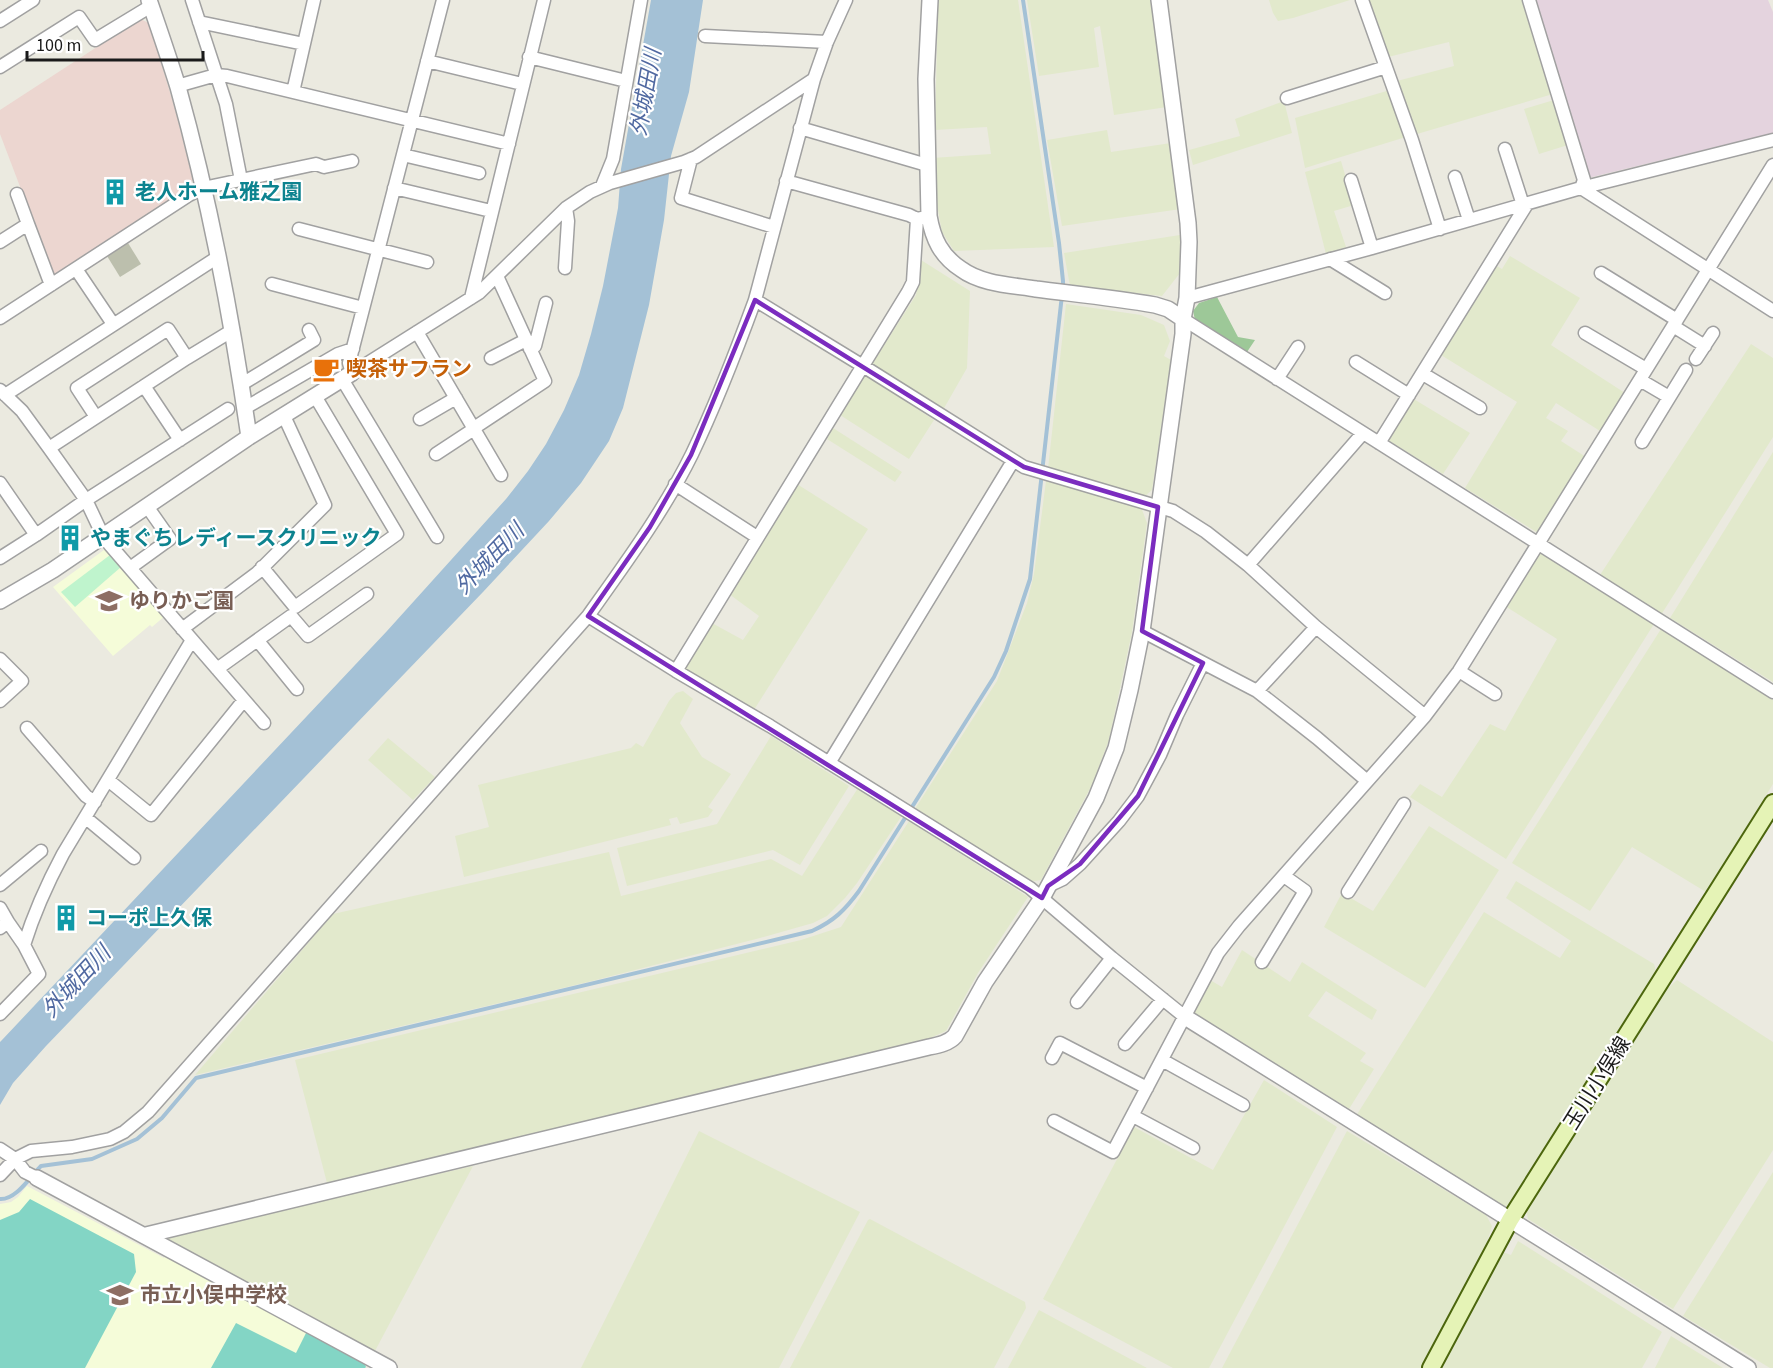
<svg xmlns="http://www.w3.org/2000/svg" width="1773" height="1368" font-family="'Source Sans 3','Noto Sans JP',sans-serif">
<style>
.commercial{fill:#ecd6d0}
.industrial{fill:#e4d3de}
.education{fill:#f5fcd9}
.construction{fill:#bcbfad}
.farmland{fill:#e2e9cc}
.forest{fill:#9dc898}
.park{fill:#bff4cd}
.pitch{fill:#83d5c5}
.water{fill:#a4c1d6}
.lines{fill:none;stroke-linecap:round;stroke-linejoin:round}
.stream{stroke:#a4c1d6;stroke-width:4}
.minor-casing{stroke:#a1a1a1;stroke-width:15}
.tertiary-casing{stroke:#a1a1a1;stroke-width:18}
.secondary-casing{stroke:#4c660d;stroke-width:20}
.minor{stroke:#fff;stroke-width:12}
.tertiary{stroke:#fff;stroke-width:15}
.secondary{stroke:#e5f3b6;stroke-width:16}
.marked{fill:none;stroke:#7b2cbf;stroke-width:4.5;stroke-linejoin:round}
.labels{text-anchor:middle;stroke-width:4.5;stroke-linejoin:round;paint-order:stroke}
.culture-label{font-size:21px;font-weight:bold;fill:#0d838f;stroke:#fff;text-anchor:start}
.food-label{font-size:21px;font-weight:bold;fill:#c56008;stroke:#fff;text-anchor:start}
.education-label{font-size:21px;font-weight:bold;fill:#785e54;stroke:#fff;text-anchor:start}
.street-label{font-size:21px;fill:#1a1a1a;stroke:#fff}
.water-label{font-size:22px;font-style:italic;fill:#5069a1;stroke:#fff}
</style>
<rect width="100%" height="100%" fill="#ebeae0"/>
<path class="commercial" d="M140,19L149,23L175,109L193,180L187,189L54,276L0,134V110Z"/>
<path class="industrial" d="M1533,0H1768L1773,12V133L1588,178Z"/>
<path class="education" d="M104,550L109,551L166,615L152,627L150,625L113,656L53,587Z
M27,1186L164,1258L166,1255L364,1362L366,1367L365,1368H0V1204L11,1202L18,1197Z"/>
<path class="construction" d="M128,243L141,264L120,277L107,256Z"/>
<path class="farmland" d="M938,0H1018L1054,247L954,251L942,232L934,189L932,158L991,154L987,127L935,130Z
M1027,0H1152L1167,107L1114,115L1100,26L1094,28L1099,67L1039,76Z
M1269,0H1350L1293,18L1278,21L1273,13Z
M1368,0H1524L1553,94L1417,134L1397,81L1454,66L1449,42L1388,57Z
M1390,90L1406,137L1305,168L1295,118Z
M1554,100L1568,145L1539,154L1524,109Z
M1284,101L1292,133L1193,165L1189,150L1240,136L1235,119Z
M1107,130L1111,152L1171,143L1181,209L1062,226L1047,140Z
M1341,161L1354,205L1334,211L1346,247L1326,254L1305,172Z
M1180,235V273L1162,296L1070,286L1064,253Z
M1510,256L1580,298L1551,345L1625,393L1600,431L1556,403L1546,418L1568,431L1561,441L1586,457L1538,533L1465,488L1517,402L1441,355L1495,265L1502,269Z
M921,260L970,291L967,368L943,410L871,366L916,295Z
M1066,304L1141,315L1164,325L1170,341L1164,356L1171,360L1152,490L1144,497L1048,469Z
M1751,344L1773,358V437L1661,615L1600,575Z
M865,375L934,420L909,459L840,415Z
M1412,398L1470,433L1443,474L1386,439Z
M833,428L902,472L895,482L827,439Z
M1773,452V682L1670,618Z
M1046,481L1141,507L1147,523L1132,632L1109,740L1092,785L1041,880L1029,882L913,812L997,681L1027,603L1034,574Z
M797,484L868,529L754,710L682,669L710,622L743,640L759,616L729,594Z
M1541,551L1654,624L1506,859L1410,797L1420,784L1442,797L1490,724L1505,731L1557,639L1505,606Z
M1661,629L1773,699V784L1706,892L1632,847L1590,911L1512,863Z
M683,691L693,699L680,723L702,757L731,774L708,807L713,810L708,817L680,824L677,817L669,819L671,825L464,877L455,836L489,827L478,785L631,748L636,743L643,747L669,701L676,693Z
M771,736L849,786L800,865L773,850L627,886L617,848L717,824Z
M388,738L435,777L413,800L368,760Z
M858,788L903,814L857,883L845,898L827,916L813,923L760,938L588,982L195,1075L333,914L609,852L621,896L771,859L802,876Z
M909,821L1028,897L978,973L946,1031L928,1039L327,1183L295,1060L801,940L841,927Z
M1429,826L1499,870L1425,988L1324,927L1342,893L1373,911Z
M1516,881L1654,964L1657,975L1512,1205L1505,1207L1356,1116L1484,912L1560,958L1571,941L1506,898Z
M1242,950L1290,982L1302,962L1377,1010L1372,1020L1326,991L1308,1016L1366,1053L1360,1061L1374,1069L1349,1109L1194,1013L1210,980L1222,987Z
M1677,980L1773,1042V1150L1673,1309L1528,1219L1526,1210L1667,989Z
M1264,1080L1337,1127L1209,1368H1173L1043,1299L1134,1127L1213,1170Z
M699,1131L860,1212L779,1368H581Z
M1347,1131L1486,1215L1492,1226L1483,1255L1423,1368H1222Z
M473,1166L375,1351L162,1237Z
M1773,1172V1368H1770L1683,1316Z
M870,1219L1025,1302L1026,1308L994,1368H790L868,1220Z
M1518,1241L1662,1332L1642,1368H1441L1503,1252L1511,1255Z
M1039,1310L1147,1368H1008Z
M1671,1336L1723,1368H1655Z"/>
<path class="forest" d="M1217,297L1238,337L1255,340L1247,352L1195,320L1193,311L1199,303Z"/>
<path class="park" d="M110,555L121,567L75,607L61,592Z"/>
<path class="pitch" d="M30,1199L134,1254L136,1272L85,1368H0V1220L19,1212Z
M236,1323L296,1353L307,1331L364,1362L366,1367L365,1368H211Z"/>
<path class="water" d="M651,0H703L689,92L671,156L664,220L649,305L623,408L609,441L581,483L549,521L483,592L46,1046L13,1083L0,1105V1042L2,1040L387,631L506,499L528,471L546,444L564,410L579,375L591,334L603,286L618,208L621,169Z"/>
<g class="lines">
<path class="stream" d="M1023,0L1059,243L1063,281V287
M0,1199C16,1200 30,1177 41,1166L92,1159L137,1139L162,1118L196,1078L812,931C834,921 845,910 859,891L994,677L1006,651L1030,579L1062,295"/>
<g class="minor-casing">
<path id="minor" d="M443,0L349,363L352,373L479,293L566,208L590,192L610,183L684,162L696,157L814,79
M1362,0L1412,140L1440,229
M1529,0L1584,180L1581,188
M0,21L33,0
M199,22L304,44
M705,36L827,42
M529,57L626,81
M427,61L522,84
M0,67L79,17L95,40L151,6
M177,86L216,75L227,76L509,144
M293,92L314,0
M1287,98L1386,67
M800,128L927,165
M1505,149L1523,205
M403,155L479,173
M691,159L681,198L774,227
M1455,177L1469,220
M241,180L316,164L324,167L352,161
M1351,180L1372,248
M786,181L909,215L917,219L922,218
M602,186L613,159L641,0
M394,188L491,211
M1581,188L1773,311
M17,194L28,224
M299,229L427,262
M0,242L28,224L51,285
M1330,259L1385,293
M565,268L568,221L566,208
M76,269L113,324
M1601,273L1677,320
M272,284L363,308
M471,298L544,0
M1187,298L1372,248L1581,188L1773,140
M755,300L863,366L1024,467L1173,511L1206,532L1248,565L1316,627L1425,716
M0,318L189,195L203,188L241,180L226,104L192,0
M1183,319L1773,692
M1673,326L1705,346
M417,332L501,475
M1585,333L1646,369
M530,349L535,346L546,303
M187,358L233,330
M491,358L526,340
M1696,359L1713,333
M1356,362L1409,395
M1423,374L1480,408
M342,379L437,537
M1277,379L1298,347
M1640,380L1669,397
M242,384L314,340L309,330
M144,386L180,440
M0,390L22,411L49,448L86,500L103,536L110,545L264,723
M5,395L218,257
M245,408L338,354L353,349
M420,419L456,398
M474,428L545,381L497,276
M1642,442L1686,370
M1379,443L1527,204
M49,448L187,358L168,329L77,388L96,417
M436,454L474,429
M0,483L36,535
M675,484L757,537
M0,558L36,535L86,500L228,409
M1248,565L1363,433
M262,567L295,607L397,534L315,396
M130,568L170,539L151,512
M588,616L676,671L770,726L1030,888L1112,958L1185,1017
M182,629L257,573L325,505L284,416
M1142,631L1257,691L1317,738L1366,780
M258,641L297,689
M0,659L22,681L0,701
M217,669L291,616L308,636L367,594
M676,671L908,292L913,282L917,219
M1459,671L1495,694
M1257,691L1316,627
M27,728L86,796L95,802
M829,763L1013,461
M108,780L151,815L244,700
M86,818L134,858
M0,885L41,851
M1048,886L1063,879L1080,864L1119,821L1138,796L1160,755L1177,715L1203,663
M1348,892L1404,804
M0,908L8,922
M0,928L8,922L24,945
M1262,962L1305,891L1284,876
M1077,1002L1112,958
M0,1014L39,974L24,945C34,913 47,884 63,854L192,640
M1125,1044L1163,999
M1052,1058L1060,1043L1147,1088
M1162,1060L1243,1105
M1133,1116L1193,1148
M1054,1121L1113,1152L1218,953L1239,926L1425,716L1459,671L1773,165
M0,1149L15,1159L25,1172L37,1178
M0,1175L15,1159L31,1151L72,1147L110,1139L124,1132L148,1112L588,616C625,564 664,511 692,454C716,404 736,352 755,300L814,79L827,42L846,0"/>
</g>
<g class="tertiary-casing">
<path id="tertiary" d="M149,0C159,29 169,58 178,87C210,202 232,319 249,437
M930,0L926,79L929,216C933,239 941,256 961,269C981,284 1011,285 1036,289C1075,294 1115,298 1155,305L1168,309L1183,319
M0,601L53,570L249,437L352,373
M1185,1017L1748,1368
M37,1178L389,1368
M146,1235L929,1047C939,1045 949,1043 955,1036L985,982L1042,898L1096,798L1116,748L1130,690L1142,631L1183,334V319L1187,298L1189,242L1188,223L1159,0"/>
</g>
<g class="secondary-casing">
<path id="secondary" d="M1431,1368L1510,1220L1773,803"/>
</g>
<use href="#minor" class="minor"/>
<use href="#tertiary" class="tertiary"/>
<use href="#secondary" class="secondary"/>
</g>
<path class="marked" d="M755,300L1024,467L1158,507L1142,631L1203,663L1138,796L1080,864L1048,886L1042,898L588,616L650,527L691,455Z"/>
<defs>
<g id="building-bare" transform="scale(2.07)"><path d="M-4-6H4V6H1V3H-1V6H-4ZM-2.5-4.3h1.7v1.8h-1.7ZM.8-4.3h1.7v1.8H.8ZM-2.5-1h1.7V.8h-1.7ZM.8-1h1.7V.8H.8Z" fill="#0f9aa8" stroke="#fff" stroke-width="2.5" paint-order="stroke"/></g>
<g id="cafe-bare" transform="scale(2.07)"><path d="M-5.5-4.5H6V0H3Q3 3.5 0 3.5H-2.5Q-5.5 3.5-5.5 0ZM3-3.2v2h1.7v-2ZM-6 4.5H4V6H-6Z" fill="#e8710a" stroke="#fff" stroke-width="2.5" paint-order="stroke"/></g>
<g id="school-bare" transform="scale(2.07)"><path d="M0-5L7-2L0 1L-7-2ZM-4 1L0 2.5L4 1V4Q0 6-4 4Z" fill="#8d6e63" stroke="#fff" stroke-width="2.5" paint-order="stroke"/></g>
</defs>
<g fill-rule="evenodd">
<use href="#building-bare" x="115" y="192"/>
<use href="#cafe-bare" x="326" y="369"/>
<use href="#building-bare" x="70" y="538"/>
<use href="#school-bare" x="109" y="601"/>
<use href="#building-bare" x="66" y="918"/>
<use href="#school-bare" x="120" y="1295"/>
</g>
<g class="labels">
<g class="culture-label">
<text x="135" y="199">老人ホーム雅之園</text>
<text x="90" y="545">やまぐちレディースクリニック</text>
<text x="86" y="925">コーポ上久保</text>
</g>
<g class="food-label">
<text x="346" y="376">喫茶サフラン</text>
</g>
<g class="education-label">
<text x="129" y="608">ゆりかご園</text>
<text x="140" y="1302">市立小俣中学校</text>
</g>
<g class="street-label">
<text transform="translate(1597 1083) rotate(-58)" y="7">玉川小俣線</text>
</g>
<g class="water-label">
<text transform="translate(645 92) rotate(-80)" y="8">外城田川</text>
<text transform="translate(489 558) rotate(-46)" y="8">外城田川</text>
<text transform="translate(76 981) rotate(-47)" y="8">外城田川</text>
</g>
</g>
<path d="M27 51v9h176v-9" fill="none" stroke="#1a1a1a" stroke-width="3"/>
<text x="36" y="51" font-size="18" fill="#1a1a1a" stroke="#ffffff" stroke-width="4.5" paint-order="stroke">100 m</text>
</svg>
